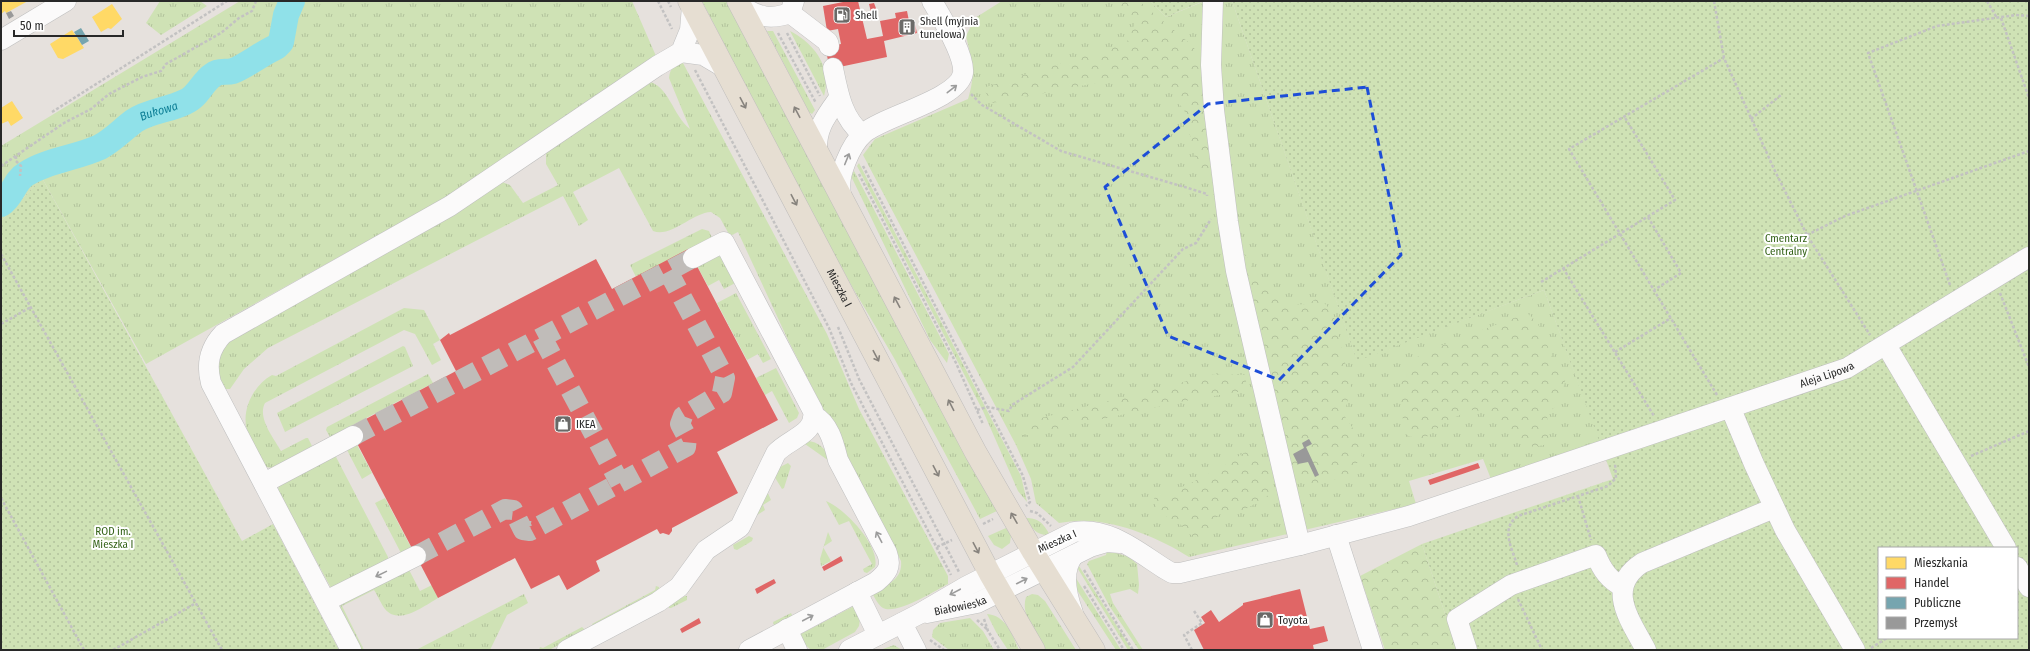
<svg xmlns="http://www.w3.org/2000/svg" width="2030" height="651" font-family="'Fira Sans Condensed',sans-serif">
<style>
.grass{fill:url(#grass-tufts)}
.forest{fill:url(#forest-crowns)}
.park{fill:url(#park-dots);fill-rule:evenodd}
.homes{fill:#ffd966}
.shops{fill:#e06666}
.public{fill:#76a5af}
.industry{fill:#999}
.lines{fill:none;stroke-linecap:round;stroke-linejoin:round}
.river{stroke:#90e1e9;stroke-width:26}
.minor-tunnel{stroke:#c0bcb9;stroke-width:20;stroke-dasharray:20 10;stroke-linecap:butt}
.minor-casing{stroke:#bfbfbf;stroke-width:21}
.major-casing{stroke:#bfbdbc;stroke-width:23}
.path{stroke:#c3c2c2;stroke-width:2.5;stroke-dasharray:3 2;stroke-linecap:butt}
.minor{stroke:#fbfafa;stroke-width:20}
.major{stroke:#e6ded2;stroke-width:22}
.oneway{stroke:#9c9c9c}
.oneway2{stroke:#87837d}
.marked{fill:none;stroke:#1d4ed8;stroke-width:3;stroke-dasharray:8 5;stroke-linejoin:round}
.labels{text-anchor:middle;stroke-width:4;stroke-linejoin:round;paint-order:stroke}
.poi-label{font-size:11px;fill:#282828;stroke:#fff;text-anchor:start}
.park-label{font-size:11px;fill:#356319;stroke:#fff}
.street-label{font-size:11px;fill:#282828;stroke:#fff}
.water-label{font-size:12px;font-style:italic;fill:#0d7f96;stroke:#fff}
</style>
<defs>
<pattern id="grass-tufts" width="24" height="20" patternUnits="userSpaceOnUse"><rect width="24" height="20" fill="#cfe2b5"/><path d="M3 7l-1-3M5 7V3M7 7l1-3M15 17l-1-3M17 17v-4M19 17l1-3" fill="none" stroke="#b2c29c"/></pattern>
<pattern id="forest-crowns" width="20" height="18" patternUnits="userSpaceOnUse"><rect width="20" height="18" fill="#cfe2b5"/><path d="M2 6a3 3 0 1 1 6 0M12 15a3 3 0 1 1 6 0" fill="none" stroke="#b2c29c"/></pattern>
<pattern id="park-dots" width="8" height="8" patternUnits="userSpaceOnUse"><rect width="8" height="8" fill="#cfe2b5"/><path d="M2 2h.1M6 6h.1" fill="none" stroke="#b2c29c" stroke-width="1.8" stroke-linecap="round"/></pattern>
</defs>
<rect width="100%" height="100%" fill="#e6e1dd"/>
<path class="grass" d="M160,1H200L207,6L161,35L146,23Z
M240,1H632L656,56L461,189L146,364L42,178L1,221V146Z
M702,1H729L999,510L980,519L894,358L854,290L818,225Z
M1002,1H1150L1166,17L1205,1H1232L1357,360L1544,290L1601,444L1491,479L1483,459L1409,481L1416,504L1189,557C1161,539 1121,522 1087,521C1078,520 1068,522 1059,523L1036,503L1031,479L1016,445L863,155L875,139L968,99C976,73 972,62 966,36L975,18Z
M767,31H773L815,110L812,114L809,112Z
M790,31C815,44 832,67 824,96Z
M683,63L827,334L859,409L948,576V584C935,591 896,615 883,608C878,605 875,598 872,593C886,585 903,580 901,561L789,342L738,232L730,236L720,218L711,212C692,213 671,238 653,231L619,168L573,192L588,220L579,226L563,196L268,348L244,369L230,389H224L217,376L222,345L502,182L510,185L523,203L558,185L546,164V151L647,81C669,85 673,116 690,129L669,78C670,68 674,66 683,63Z
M859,163L1021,476L1027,502L1018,491L983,411L857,166Z
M854,171L949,354L947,363L930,340L851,176Z
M702,229L709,231L712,238L636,277L630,265Z
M718,256L721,257L737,282L724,289L719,280L708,286L696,264Z
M736,293L771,359L763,363L758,354L747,360L717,303Z
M404,308L424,310L440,340L433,344L441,360L432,365L415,334L404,330L265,403C257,418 274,438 281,451L306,438H308L312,446L272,468L266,467C260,456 251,443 247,431C241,409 254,385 272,375L276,376Z
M403,346L405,347L413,366L285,432L277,413Z
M776,368L799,413L797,418L789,423L772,391L765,395L756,378Z
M428,374L433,383L330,437L326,430L327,427Z
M807,441C818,441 828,450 829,461L805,444Z
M356,443L372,473L362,479L347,450Z
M335,455L388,557V561L331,588L278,490L279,485Z
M788,463L791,466L784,488L782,489L774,476L776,469Z
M767,491L771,500L763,505L765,510L757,515Z
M385,498L414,553L402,555L375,503Z
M826,501C843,507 881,546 875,567L867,573L864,572L863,569L872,564L849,521L839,525Z
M1025,518C1039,518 1043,523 1050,535C1037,536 1031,528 1025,518Z
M1006,528L1011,535L1010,543L1002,549L994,545L988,536Z
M828,532L832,541L823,547L831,561L821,566L820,559Z
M749,536L753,538L752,541L737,550L734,549L733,545Z
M1107,550L1129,557L1137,564L1139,585L1138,594L1130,589L1110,594L1113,603L1143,650H1139L1110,607L1087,564L1089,561L1106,555Z
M407,566L420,591L432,585L438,598C424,606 399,626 385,609C381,604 378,596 374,590L342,606L364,650H360L340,611L341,603Z
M1079,566L1132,650H1128L1078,569Z
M1074,575L1121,650H1116L1075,587Z
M656,586L659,587V591L593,626L592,624L655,590Z
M524,594L528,603L507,615L490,650H416Z
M1032,594L1038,595L1045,601L1076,650H1046C1037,635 1020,616 1026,597Z
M685,596H687V600L671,608H669V605Z
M854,606L860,619L859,626L855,632L822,650H811L802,642L799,635Z
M791,613L793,617L776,626L774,625L773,622Z
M987,614C1006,615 1013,636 1019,650H1008L996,632Z
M970,618L983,631L994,650H949L932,637L933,630L940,623Z
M582,627L586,631L549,650H539L540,647L543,648Z
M894,645L902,650H880Z"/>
<path class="forest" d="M1112,1H1139L1193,46L1205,68L1212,176L1198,172L1185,112L1167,86L1139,80L1101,82L992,103L983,88L1127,42L1136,21Z
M1245,254L1265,287L1288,305L1308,304L1319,297L1333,313L1351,387L1344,415L1358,436L1362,457L1346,477L1311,484L1294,474L1285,451L1245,269Z
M1527,313L1537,322L1552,356L1567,373L1560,402L1547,414L1549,444L1533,447L1507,431L1486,412L1472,410L1448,420L1424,439L1407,436L1401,411L1400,377L1421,353Z
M1215,374L1248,375L1243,391L1185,401L1024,436L1020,434L1029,421Z
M1249,450L1269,470V495L1241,512L1220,514L1213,520L1206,536L1193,537L1179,523L1157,512L1154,498C1188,487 1218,469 1249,450Z
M1422,544L1457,650H1385L1360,576Z"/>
<path class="park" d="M1150,1H1204L1166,17Z
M1232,1H2029V650H1457L1422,544L1613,479L1544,290L1357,361ZM1879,548H2017V638H1879Z
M42,178L242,541L273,524L339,650H1V221Z"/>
<path class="homes" d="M1,1H28L6,13L5,11L1,14Z
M112,4L122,19L111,29L108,28L101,32L92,17Z
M72,30L84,48L63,59L58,58L50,44Z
M12,101L23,118L11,126L8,121L1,124V108Z"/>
<path class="shops" d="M848,1H858L867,39L883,36L880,21L896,18L895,13L907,11L909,21L914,20L917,33L884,41L887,57L830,69L825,47L841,44L838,29L827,31L823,6Z
M874,3L877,11L871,12L869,4Z
M688,249L778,420L717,452L738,493L672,528V531L669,535L663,533L660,534L657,529L596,561L600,571L567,590L559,575L531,589L515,558L438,598L349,428L456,371L440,340L449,333L450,335L596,259L612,289Z
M1478,463L1480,468L1430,485L1428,480Z
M841,556L843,561L824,571L822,567Z
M774,579L776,583L757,594L755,589Z
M1300,589L1310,629L1324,626L1328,641L1313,645L1314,650H1204L1194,630L1205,623L1201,617L1211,610L1219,622L1243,605V603Z
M699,618L701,623L682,633L680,629Z"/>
<path class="public" d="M81,28L89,41L82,45L74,32Z"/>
<path class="industry" d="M11,11L14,16L9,19L6,13Z
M1309,439L1312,444L1306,447L1319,475L1315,477L1308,462L1298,464L1293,454L1304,448L1302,443Z"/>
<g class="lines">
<path class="river" id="s1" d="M1,204C13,196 14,181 26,174C47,160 77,158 100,147C113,140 122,130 134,121C149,111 169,110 185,102C198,97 202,82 213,75C219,70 226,73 233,71C243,68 264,52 276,47L281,42L286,15L292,1"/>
<path class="minor-tunnel" d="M542,337L620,483
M353,436L693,258
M416,556L505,509L513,510L523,530L530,531L686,447L687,437L680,424L683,416L722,393L725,378L668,271"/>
<g class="minor-casing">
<g id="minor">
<path d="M1213,1L1211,65L1214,110L1228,222L1236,271L1300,545"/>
<path d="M741,6C758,17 771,20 790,13L794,1"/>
<path d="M790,13L828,42L829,46"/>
<path d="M1,40L66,1"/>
<path d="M681,52L703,55L725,68"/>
<path d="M833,68C838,92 842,118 862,134"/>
<path d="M817,151C816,128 826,116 839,98"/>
<path d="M841,196C839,182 841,174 846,161C850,151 856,140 864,133C884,116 959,99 963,73C965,54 941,17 932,1"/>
<path d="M1886,345L2006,548"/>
<path d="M1731,409L1754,464L1785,530L1855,650"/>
<path d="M264,483L353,436"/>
<path d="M1336,535L1373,650"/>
<path d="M2017,567L2029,587"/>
<path d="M857,592L878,635"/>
<path d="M326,601L416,556"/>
<path id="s2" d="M927,613L977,603L1090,547L1107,542L1120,543"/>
<path d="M1073,613C1067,596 1061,570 1074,555"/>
<path d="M902,623L916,650"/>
<path d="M787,629L797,650"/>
<path d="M351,650L211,383C206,364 209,349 223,334L450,206L657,66L681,52L690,30L692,6"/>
<path d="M567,650L658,602L679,587L706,550L740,527L776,453C788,439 817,434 813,411L724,242L693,258"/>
<path d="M749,650L876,582C887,573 892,567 887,553L838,460C834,444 829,423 814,416"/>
<path id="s3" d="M849,650L919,614L967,586L1074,532C1108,526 1138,552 1165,569L1172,573H1180L1300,545L1409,516L1847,368L2029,257"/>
<path d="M1467,650L1457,619L1511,585L1596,555C1602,570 1609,580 1623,587"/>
<path d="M1646,650C1631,621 1604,588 1642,563L1774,508"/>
</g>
</g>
<g class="major-casing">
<g id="major">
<path id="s4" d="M689,1L990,574L1034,650"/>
<path d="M738,1L976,453L1033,552L1094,650"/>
</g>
</g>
<path class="path" d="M658,1L672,29
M668,1L671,7
M1714,1L1724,58L1774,169L1807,235L1870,335
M1987,1L1997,18
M2001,18L2029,98
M778,33L816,103
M787,33L820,96
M695,70L829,328L851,383L951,575
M971,94L982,105L1061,151L1188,188L1207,194V196
M52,112L227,1
M1751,119L1781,95
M16,156V161L21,166L20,176
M1,166L64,123L91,109L109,94L142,77L161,71L166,64L221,33L239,18L252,11L256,1
M863,166L1023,476L1030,502L1026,506
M859,174L956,363L983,424
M1648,217L1681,273L1654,290
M1807,235L1845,216L2029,151
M1,254L222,650
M1563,268L1654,416
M1541,282L1675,200L1624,116
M1950,285L1868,53L1937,26L2016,15L2029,16
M2000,293L2029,367
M1,324L31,307
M838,327L859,379L959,572
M1615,352L1671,318
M1717,395L1569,149L1724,58
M977,410L987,407L1009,411L1012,405L1073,367L1183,249L1196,243L1211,219
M1971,456L2029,431
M1578,496L1591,540
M1,498L84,650
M1030,511L1037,513L1051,526
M983,524L993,519
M937,547L952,540
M1517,565C1512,548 1500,528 1518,516L1608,486L1616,478L1615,463
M1084,570L1133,650
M1084,586L1124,650
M1518,599L1542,650
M984,619L988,631L1000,650
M977,620L988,630
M930,640L944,650
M1871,648L1887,638
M113,650L196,603
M1192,650L1184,635L1202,623L1194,611"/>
<use href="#minor" class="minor"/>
<use href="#major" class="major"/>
</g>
<defs><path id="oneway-shaft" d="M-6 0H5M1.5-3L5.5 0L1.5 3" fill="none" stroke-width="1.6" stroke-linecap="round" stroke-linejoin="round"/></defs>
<g class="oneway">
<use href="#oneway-shaft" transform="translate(952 89) rotate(-38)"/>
<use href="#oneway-shaft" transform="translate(847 159) rotate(-68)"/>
<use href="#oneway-shaft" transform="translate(879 537) rotate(-118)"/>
<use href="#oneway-shaft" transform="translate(381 574) rotate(154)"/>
<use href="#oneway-shaft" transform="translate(1022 581) rotate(-27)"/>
<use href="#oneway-shaft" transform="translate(955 592) rotate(152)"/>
<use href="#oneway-shaft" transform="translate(808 618) rotate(-28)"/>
</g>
<g class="oneway2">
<use href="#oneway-shaft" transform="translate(743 103) rotate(62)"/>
<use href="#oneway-shaft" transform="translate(797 112) rotate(-118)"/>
<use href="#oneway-shaft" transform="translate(794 200) rotate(62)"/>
<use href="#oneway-shaft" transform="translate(897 302) rotate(-118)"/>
<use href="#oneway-shaft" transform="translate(876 356) rotate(62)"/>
<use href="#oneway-shaft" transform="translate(951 405) rotate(-117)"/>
<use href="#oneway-shaft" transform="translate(936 471) rotate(62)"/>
<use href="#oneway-shaft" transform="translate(1014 518) rotate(-120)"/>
<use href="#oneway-shaft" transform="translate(976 548) rotate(62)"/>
</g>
<path class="marked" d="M1367,87L1401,255L1279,380L1168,336L1105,187L1208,104Z"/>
<defs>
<g id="fuel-square" transform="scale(0.9)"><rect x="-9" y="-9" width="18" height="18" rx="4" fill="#6a6967" stroke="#fff"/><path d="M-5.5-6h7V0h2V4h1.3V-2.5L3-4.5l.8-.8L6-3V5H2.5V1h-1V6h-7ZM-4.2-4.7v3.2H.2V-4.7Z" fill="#fff"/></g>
<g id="building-square" transform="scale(0.9)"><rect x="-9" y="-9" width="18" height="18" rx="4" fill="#6a6967" stroke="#fff"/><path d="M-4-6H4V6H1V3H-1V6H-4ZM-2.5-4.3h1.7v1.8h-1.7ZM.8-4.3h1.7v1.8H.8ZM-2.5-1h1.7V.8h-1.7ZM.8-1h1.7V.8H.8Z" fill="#fff"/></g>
<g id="shop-square" transform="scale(0.9)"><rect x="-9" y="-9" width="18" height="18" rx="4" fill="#6a6967" stroke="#fff"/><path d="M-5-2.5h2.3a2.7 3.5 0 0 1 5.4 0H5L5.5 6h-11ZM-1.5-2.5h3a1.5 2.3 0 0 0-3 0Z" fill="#fff"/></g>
</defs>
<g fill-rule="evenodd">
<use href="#fuel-square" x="842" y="15"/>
<use href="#building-square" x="907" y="27"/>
<use href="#shop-square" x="563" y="424"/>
<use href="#shop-square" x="1265" y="620"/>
</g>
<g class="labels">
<g class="poi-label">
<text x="855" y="19">Shell</text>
<text x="920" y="25">Shell (myjnia<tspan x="920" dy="13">tunelowa)</tspan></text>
<text x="576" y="428">IKEA</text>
<text x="1278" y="624">Toyota</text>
</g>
<g class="park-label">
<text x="1786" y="242">Cmentarz<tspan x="1786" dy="13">Centralny</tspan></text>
<text x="113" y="535">ROD im.<tspan x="113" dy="13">Mieszka I</tspan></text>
</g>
<g class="street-label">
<text dy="4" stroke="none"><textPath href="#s4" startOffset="324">Mieszka I</textPath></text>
<text dy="4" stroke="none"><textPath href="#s3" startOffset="1048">Aleja Lipowa</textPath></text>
<text transform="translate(1057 541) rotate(-24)" y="4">Mieszka I</text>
<text dy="4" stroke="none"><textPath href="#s2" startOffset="34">Białowieska</textPath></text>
</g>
<g class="water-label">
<text dy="4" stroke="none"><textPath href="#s1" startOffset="188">Bukowa</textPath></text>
</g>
</g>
<rect width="2030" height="651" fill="none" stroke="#282828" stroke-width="4"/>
<rect x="1878" y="547" width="140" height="92" fill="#ffffff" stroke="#a9a9a9"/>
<rect x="1886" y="557" width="20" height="12" fill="#ffd966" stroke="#a9a9a9"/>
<text x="1914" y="567" font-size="12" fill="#282828">Mieszkania</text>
<rect x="1886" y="577" width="20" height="12" fill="#e06666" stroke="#a9a9a9"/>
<text x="1914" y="587" font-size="12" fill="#282828">Handel</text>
<rect x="1886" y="597" width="20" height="12" fill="#76a5af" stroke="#a9a9a9"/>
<text x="1914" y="607" font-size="12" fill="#282828">Publiczne</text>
<rect x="1886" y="617" width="20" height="12" fill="#999999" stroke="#a9a9a9"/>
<text x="1914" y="627" font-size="12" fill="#282828">Przemysł</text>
<path d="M14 30v6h109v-6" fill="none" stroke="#282828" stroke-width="2"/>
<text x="20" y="30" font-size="12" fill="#282828" stroke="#ffffff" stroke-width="3" paint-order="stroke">50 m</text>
</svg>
